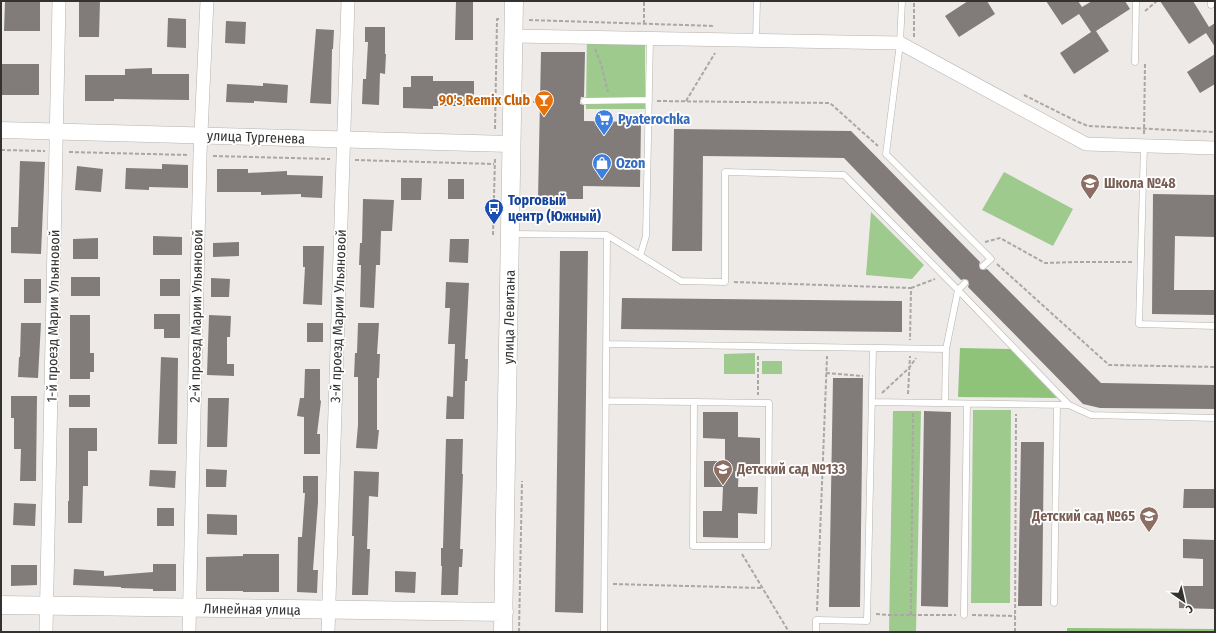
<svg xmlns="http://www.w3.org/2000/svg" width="1216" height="633" font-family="'Fira Sans Condensed',sans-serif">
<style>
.green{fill:#9fca8e}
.forest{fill:#8fc37a}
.building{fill:#817c7a}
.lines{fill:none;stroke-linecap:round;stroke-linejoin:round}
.service-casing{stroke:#b6b2ae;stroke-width:7}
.minor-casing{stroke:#b6b2ae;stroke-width:14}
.tertiary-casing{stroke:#b6b2ae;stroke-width:17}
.secondary-casing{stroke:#b6b2ae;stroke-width:19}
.path{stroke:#aaa7a5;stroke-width:2;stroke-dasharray:4 2;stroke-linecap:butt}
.service{stroke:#fff;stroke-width:6}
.minor{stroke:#fff;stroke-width:13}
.tertiary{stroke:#fff;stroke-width:16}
.secondary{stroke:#fff;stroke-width:18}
.labels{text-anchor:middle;stroke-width:3.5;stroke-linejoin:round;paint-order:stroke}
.food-label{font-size:14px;font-weight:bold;fill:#c56008;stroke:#fff;text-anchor:end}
.shop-label{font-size:14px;font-weight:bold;fill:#366cbe;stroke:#fff;text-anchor:start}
.street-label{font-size:14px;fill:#333231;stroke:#fff}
.education-label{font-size:14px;font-weight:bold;fill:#785e54;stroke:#fff;text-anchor:start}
.transit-label{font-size:14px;font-weight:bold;fill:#164399;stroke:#fff;text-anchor:start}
</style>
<rect width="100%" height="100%" fill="#eeeae7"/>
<path class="green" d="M587,35H645V109H586Z
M1004,172L1073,209L1053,246L982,210Z
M871,212L924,265L912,279L866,275Z
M755,353V374H724V354Z
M762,361H782V374H762Z
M973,410H1011L1010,603H971Z
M893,411H921L916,632H889Z"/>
<path class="forest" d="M960,348L1010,349L1057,398L958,397Z
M1067,628L1215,629V632H1067Z"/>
<path class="building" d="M5,1H40V31H4Z
M79,1H100L99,37H79Z
M456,1H473V40H455Z
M968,1H987L995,14L959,37L945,16Z
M1046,1H1078L1082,7L1092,1H1125L1130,9L1096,31L1109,51L1074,74L1060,53L1091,32L1079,14L1062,25Z
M1160,1H1193L1209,27L1215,23V47L1206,33L1189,44Z
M168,18L186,19V48L167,47Z
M226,21L246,22L245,44L225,43Z
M365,27H385V54H386L385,74L380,73L379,105L362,104L363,79H366L368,42H365Z
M316,29L334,30L333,49H332L331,104L310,103Z
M541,52H585L584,97H581L580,101V104L584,105V121L641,122L640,187L583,186V199H538Z
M1215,54V84L1200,93L1187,72Z
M1,64H39V95H1Z
M152,68V74H189V100L114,99V101H85V75H125V69Z
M411,76H433V81H474V106H433V109L403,108V87H411Z
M263,83L288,85L287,103L254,101V103L226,102L227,84L263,86Z
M674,129L851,131L980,262L979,265L980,269L983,270L987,269L1101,383L1215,385V409L1100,408L1083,404L968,287L969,284L968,280L964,279L961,280L844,158L703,156L702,251H672Z
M20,161L45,162L41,254L11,253V227H18Z
M162,164L188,165V188L149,187V190L125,189L126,168L162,169Z
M77,166L103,169L101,192L75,190Z
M217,169H248V173L287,171V175L323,176L322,198L301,197V194L261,195V192H217Z
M401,178H422L421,200H401Z
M448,179H464V199H448Z
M1153,194L1215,195V237L1175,236L1174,290H1215V315L1152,314Z
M363,199L394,200L392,231H381L380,265H376L374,308L360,307L361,265H359L360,243H362Z
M153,236L182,237V255H153Z
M98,238V259H73V239Z
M450,239H469L468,263L449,262Z
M239,242V256L213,257V243Z
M303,246H324L322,305L303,304L305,267H303Z
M560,251H588L583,613L555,612Z
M71,277H100V296H71Z
M211,278L230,279L229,297H211Z
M24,279H41V303H24Z
M160,279H180V296H160Z
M446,282L469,283L465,359H468L467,381H465L464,419H446L447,396L453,397L455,344H448L450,308H445Z
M622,298L902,301V332L621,329Z
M154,314H180V338H164V329H154Z
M70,315H90V353H94V372H90V379H70Z
M209,315L231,316L230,337H227V364H234V376L207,375Z
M21,323H41L38,378L18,377L19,357H20Z
M307,323H323V342H307Z
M358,323H379L377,354H380L379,378H377V430H379L377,449L356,448L358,425V377H354L355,353H357Z
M161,357L178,358L177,444H158Z
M305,369H320V400L321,401L317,434H320V454H304V417L297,416L300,398H304Z
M833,378H863L860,607H829Z
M69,395H90V407H69Z
M11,396H37L36,481H20L21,449H14V418H11Z
M208,398H229L227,447H207Z
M924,411L951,412L948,607L921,606Z
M703,412H738V437L760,438V464H739L738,487H758L757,514L738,513V538L703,537V511H722L723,487H704V461H725V439L703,438Z
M69,428H97V451H88V486H83L82,523H68V501H69Z
M446,439H463L462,474H463L460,549H463L462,567H459L458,595H441L442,566H441V548H443Z
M1021,442H1044L1042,606H1018Z
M206,469L227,470L226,487H206Z
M150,470L176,471L175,488L149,486Z
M354,471L379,472L378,497L369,496L367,549H370L368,595H352L354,536H352Z
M303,476H318V502L313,570H318L317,593L297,592L298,537H302L305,493H303Z
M1184,489H1215V508H1183Z
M14,503L36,504L35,526L13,525Z
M157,508H174V526H157Z
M207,514L237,515V535L207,534Z
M1183,539L1215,540V592H1214V609L1179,608V586H1203V559L1183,558Z
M243,554H279V592H243V591H206V557L243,556Z
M153,564H176V591H153V589L121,588V587L73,585L74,569L104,571V576L153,572Z
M11,565H37V585L11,586Z
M395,571L416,572L415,593L395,592Z"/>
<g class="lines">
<g class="service-casing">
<path id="service" d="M902,1L900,43L886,154L991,259L983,266
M1211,5V1
M756,40L757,1
M1135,62L1136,1
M584,101L649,100
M1144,146L1139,324L1215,326
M512,234L607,235L681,281L725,282V172L844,175L958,290L1069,405L1091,415L1215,418
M640,256L646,236L650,38
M606,344L946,349
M606,401L694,402L693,546H768L769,403L694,402
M872,402L1069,405
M945,403L946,349L958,290L965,283
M1054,603L1057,405
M964,615L967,404
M604,632L607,235
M816,632V620L867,621L873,348"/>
</g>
<g class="minor-casing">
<path id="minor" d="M514,36L900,43L1086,144L1215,148
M46,632L59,1
M189,632L200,155L207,1
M328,632L348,1"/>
</g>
<g class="tertiary-casing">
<path id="tertiary" d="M1,130L512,144"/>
</g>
<g class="secondary-casing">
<path id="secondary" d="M1,605L504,612
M503,632L514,1"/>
</g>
<path class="path" d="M1145,11L1157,1
M529,20L715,26
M644,24V1
M914,37V1
M595,49L601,64L608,92
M1024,95L1076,121L1088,126L1215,132
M657,101L830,103L878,146
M686,101L715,53
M527,102H540
M495,129L497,19H499
M1144,134L1145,63
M1,150L45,151
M69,152L188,155
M213,156L330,159
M355,160L494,164
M493,235L495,158
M985,242L1000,238L1045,263L1077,262H1133
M997,264L1109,365L1215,367
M734,282L911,288L910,340
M911,288L935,279
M758,356V395
M826,373L863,376
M882,393L909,368L916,358
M908,394L910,356
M742,554L789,632
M613,584L762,588
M817,611L827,356
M876,614L889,615H956
M911,615L913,412
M972,615L1015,616
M519,632L522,481
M1015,632L1016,414"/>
<use href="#service" class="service"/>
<use href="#minor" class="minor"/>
<use href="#tertiary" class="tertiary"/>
<use href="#secondary" class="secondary"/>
</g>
<defs>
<g id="bar-pin" transform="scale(1)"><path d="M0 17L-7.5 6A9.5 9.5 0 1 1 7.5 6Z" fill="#e8710a" stroke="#fff"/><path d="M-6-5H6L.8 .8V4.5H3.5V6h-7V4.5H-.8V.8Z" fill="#fff"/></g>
<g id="supermarket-pin" transform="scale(1)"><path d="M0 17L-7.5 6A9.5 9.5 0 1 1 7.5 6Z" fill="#3f7fe0" stroke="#fff"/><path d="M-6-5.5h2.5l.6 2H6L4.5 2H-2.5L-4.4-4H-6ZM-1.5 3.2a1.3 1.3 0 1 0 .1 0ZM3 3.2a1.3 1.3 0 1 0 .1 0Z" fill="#fff"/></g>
<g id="shop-pin" transform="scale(1)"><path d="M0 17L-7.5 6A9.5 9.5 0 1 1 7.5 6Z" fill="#3f7fe0" stroke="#fff"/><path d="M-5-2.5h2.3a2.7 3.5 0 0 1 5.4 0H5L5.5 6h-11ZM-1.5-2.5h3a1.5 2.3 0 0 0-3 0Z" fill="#fff"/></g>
<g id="school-pin" transform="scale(1)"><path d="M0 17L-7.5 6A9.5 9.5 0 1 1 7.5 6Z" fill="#8d6e63" stroke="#fff"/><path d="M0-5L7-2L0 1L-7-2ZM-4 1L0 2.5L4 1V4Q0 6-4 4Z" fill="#fff"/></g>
<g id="bus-pin" transform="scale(1)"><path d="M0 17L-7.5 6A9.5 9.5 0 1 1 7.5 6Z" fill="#1a4fb4" stroke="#fff"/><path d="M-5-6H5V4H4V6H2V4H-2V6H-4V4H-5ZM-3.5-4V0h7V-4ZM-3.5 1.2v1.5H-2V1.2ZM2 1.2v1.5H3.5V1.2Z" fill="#fff"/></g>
</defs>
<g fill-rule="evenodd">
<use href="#bar-pin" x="544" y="100"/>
<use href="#supermarket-pin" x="604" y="119"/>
<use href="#shop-pin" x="602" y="163"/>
<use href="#school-pin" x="1090" y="183"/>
<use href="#bus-pin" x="494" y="208"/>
<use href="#school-pin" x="723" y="469"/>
<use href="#school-pin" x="1149" y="516"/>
</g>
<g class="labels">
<g class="food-label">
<text x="530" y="105">90's Remix Club</text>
</g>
<g class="shop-label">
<text x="618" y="124">Pyaterochka</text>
<text x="616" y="168">Ozon</text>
</g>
<g class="street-label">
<text transform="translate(256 137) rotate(2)" y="5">улица Тургенева</text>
<text transform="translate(53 316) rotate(-89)" y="5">1-й проезд Марии Ульяновой</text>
<text transform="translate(196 316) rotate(-89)" y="5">2-й проезд Марии Ульяновой</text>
<text transform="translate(338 316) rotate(-88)" y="5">3-й проезд Марии Ульяновой</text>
<text transform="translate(509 317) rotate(-89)" y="5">улица Левитана</text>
<text transform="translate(252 609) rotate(1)" y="5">Линейная улица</text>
</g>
<g class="education-label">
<text x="1104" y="188">Школа №48</text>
<text x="737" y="474">Детский сад №133</text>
<text x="1135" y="521" text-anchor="end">Детский сад №65</text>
</g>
<g class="transit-label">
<text x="508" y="205">Торговый<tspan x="508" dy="16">центр (Южный)</tspan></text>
</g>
</g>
<rect width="1216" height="633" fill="none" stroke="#333231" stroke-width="4"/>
<g transform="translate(1184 601) rotate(146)" stroke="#ffffff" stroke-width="3" paint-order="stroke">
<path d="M0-3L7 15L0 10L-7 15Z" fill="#333231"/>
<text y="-6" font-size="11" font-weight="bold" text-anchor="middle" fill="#333231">С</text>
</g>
</svg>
